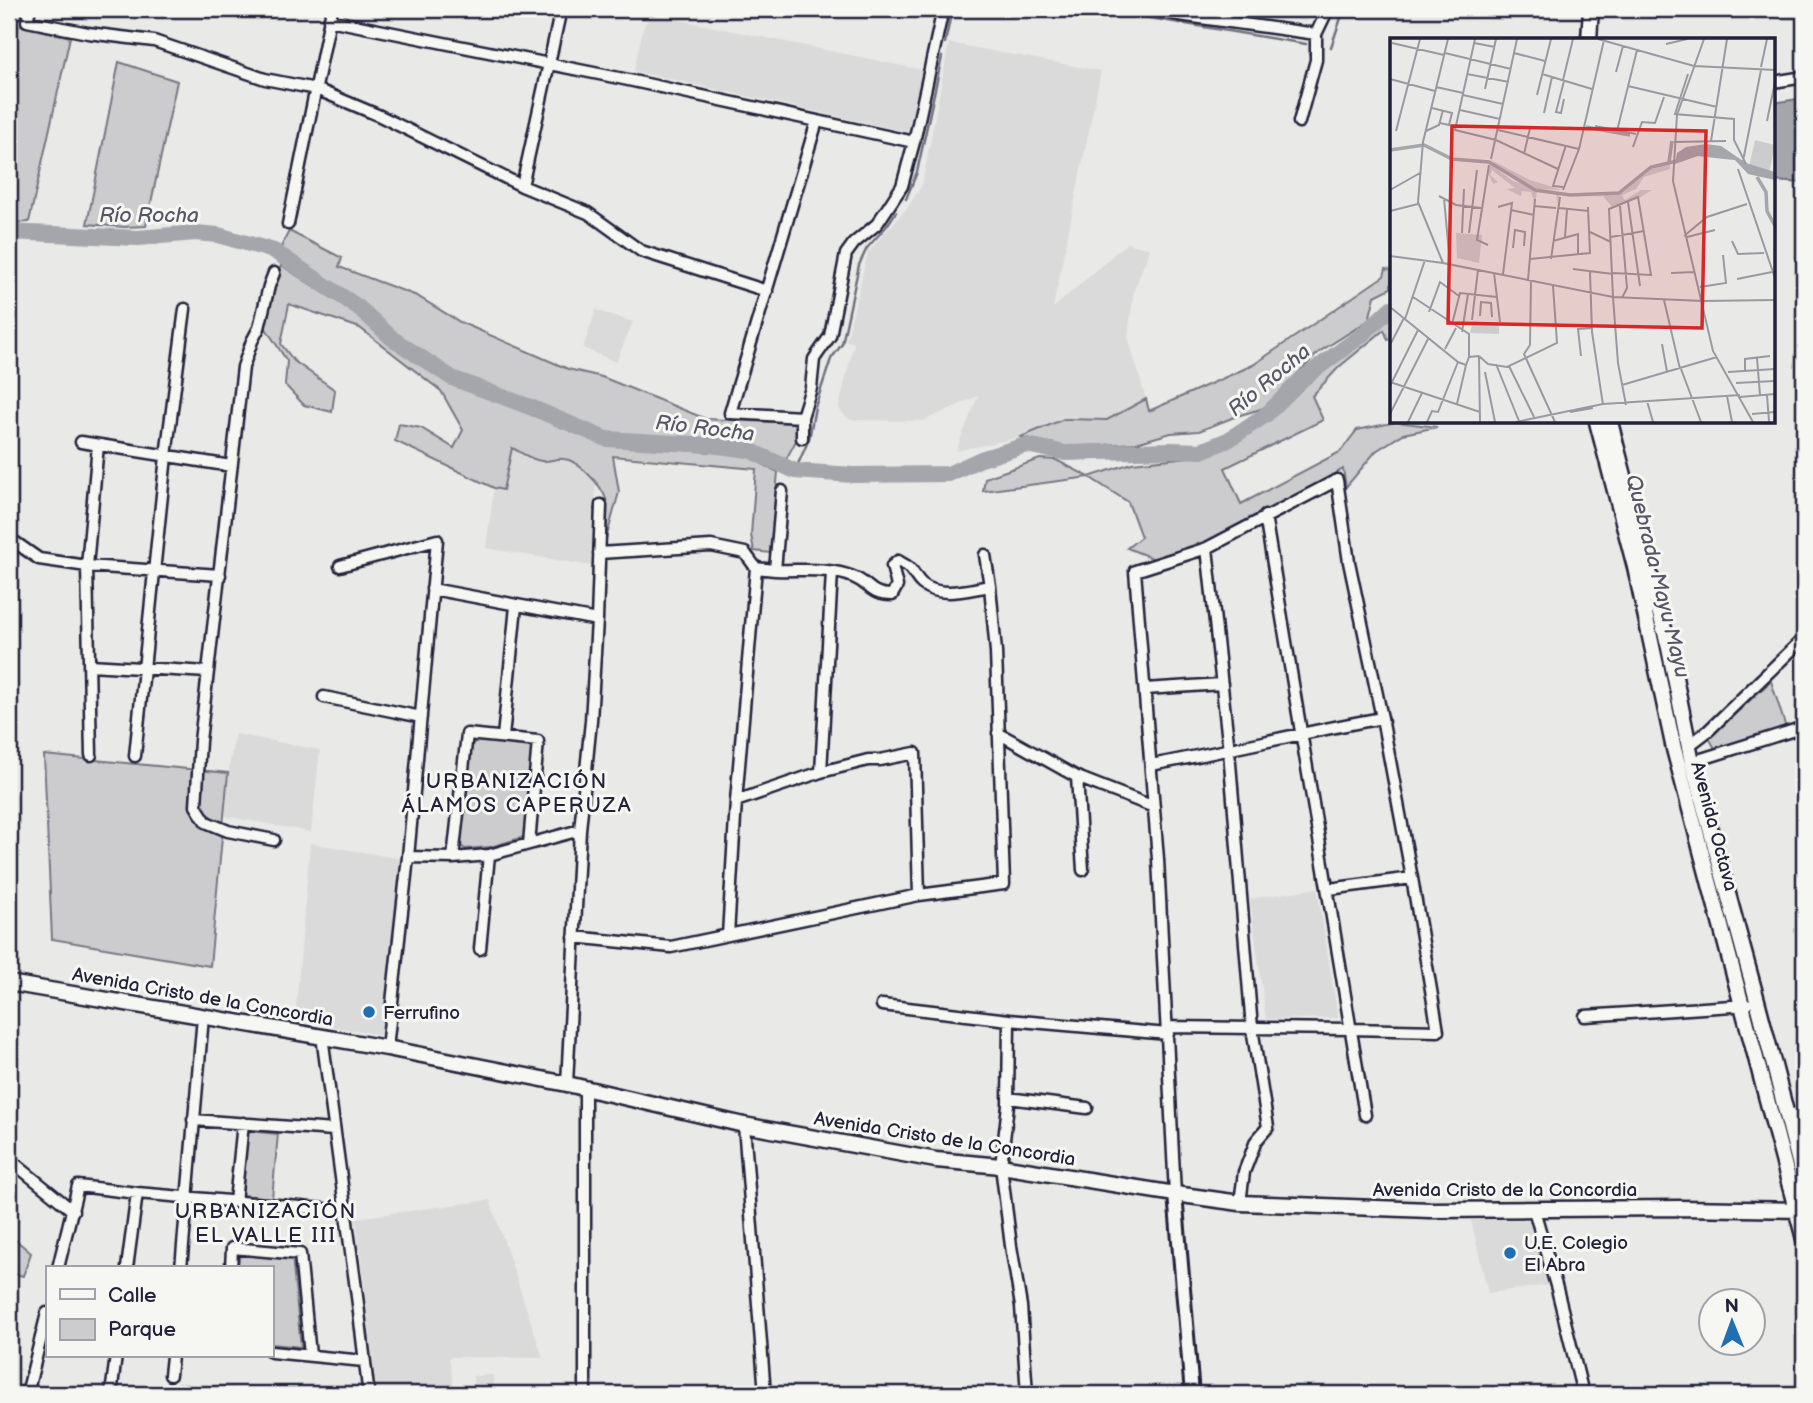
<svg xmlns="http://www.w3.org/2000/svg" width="1813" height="1403" font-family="'Balsamiq Sans',sans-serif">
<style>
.built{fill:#dadada}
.green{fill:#ccccce;stroke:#777784;stroke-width:2}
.water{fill:#a5a5ac;stroke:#71717f;stroke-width:2}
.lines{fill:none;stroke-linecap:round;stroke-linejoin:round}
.stream{stroke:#71717f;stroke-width:2.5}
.river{stroke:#a5a5ac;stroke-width:16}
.minor-casing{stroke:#22223b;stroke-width:15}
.tertiary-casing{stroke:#22223b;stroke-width:18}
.secondary-casing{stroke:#22223b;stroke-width:19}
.minor{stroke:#f6f6f2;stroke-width:10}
.tertiary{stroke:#f6f6f2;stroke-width:12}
.secondary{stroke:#f6f6f2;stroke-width:14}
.poi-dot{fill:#1f6fb2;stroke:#f6f6f2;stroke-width:2.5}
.labels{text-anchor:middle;stroke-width:6;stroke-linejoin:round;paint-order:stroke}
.street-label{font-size:19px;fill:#22223b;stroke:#f6f6f2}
.poi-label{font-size:19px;fill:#22223b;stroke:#f6f6f2;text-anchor:start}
.water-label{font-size:21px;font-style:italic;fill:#565668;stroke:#f6f6f2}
.neighbourhood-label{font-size:21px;letter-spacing:2px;fill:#22223b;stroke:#f6f6f2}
.inset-river{fill:none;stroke:#a5a5ac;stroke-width:3.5}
.inset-road{fill:none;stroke:#9999a2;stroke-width:2}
.view{fill:#d62828;fill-opacity:0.15;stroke:#d62828;stroke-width:3.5}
.inset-edge{fill:none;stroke:#22223b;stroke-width:3.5}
</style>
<rect width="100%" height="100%" fill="#e9e9e7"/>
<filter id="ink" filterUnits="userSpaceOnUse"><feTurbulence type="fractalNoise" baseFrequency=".0143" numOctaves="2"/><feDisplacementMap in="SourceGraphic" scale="14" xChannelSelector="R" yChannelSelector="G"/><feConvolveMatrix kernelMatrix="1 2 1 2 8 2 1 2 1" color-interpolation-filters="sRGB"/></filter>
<g filter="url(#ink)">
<path class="built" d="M1227,9H1322L1316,17L1304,21Z
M651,14L923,70L908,132L634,71L643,28Z
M949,43L1101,71L1053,308L1127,243L1150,249L1134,290L1128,337L1146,399L1107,420L1064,419L1021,437L956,451L978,396L923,421L850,420L841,412L839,407L854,343L846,341L868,252L908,207L922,185Z
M596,310L633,322L616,362L583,348Z
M511,448L534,459L543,461L562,458L571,460L582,468L596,484L592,566L486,548L494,488L503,490Z
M235,734L320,750L311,832L224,816L228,773Z
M310,843L402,859L382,1035L295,1020Z
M1317,888L1338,1018L1266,1019L1250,899Z
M490,1200L543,1358L449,1357L455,1394H377L356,1218Z
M1471,1220H1531L1550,1285L1488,1293Z
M493,1375L494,1394H474L473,1376Z"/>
<path class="green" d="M18,25L70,37L29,222L9,223V74Z
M119,62L177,81L146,226L124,227L87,224Z
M289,231L342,258L339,267L417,296L460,322L568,369L602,377L706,419L797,423V439L785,461L747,445L604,434L456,374L397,338L366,306L280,249Z
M281,265L364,319L386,342L448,382L527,413L606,445L727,453L749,457L778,472L770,553L754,551L751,535L756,469L613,456L619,492L605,543C606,533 609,508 606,499C602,486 578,460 564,459C556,458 549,462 542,461C531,460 521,452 512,448L503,490L494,488L395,441L399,424L421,428L454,448L463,430L441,391L360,328L289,304L281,344L294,361L335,390L332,412L304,405L285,385L287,361L265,327Z
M1386,269L1391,270V288L1375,296L1369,320L1319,352L1264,408L1237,416L1199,431L1171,433L1136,443L1069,447L1021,437L1064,419L1107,420L1146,399L1149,411L1253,365L1384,276Z
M1391,317V338L1388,340L1384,330L1339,367L1312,396L1323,420L1225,468L1241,504L1340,452L1357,430L1397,422L1437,427L1403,434L1376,451L1346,487L1343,469L1222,537L1162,562L1127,548L1141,537L1128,502L1089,477L983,491L985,478L1040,459L1056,460L1089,477L1132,463L1199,456L1229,447L1270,419L1306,385Z
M1771,681L1786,728L1716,750L1709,738Z
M479,740L530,745L533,751L524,837L490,847L465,849L460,845L472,744Z
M44,755L228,773L210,966L52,939Z
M248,1131L278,1134L272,1198L242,1195Z
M9,1234L31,1253L23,1276L9,1272Z
M240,1251L292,1256L301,1347L271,1344V1268H238Z
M177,1384L288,1394H175Z"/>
<path class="water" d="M1804,98V183L1773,181V103Z"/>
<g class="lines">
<path class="stream" d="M1068,9L1114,12L1306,44
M1580,40L1584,9
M945,43L952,9
M1331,47L1344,9
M906,199L917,172L942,57
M795,471L809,439L815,407L831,359L842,344L859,265L867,248L886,227L896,212
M1664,659L1679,738
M1721,895L1749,1000
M1752,1015L1802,1199"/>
<path class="river" d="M9,232L138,238L195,233L218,235L274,251L358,307L393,339L452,378L533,408L606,439L711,445L749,450L795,471L853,475L948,474L981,459L1026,445L1065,453L1171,450L1201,451L1228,440L1267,414L1301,380L1362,335L1391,308"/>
<g class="minor-casing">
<path id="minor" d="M30,9L27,21L88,33L154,41L265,79L316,89L380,116L522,186L588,213L641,251L767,291
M1151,9L1179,15L1316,34
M329,20L619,78L914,142
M1773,82L1804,77
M1299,122L1316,60V34L1328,9
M522,186L561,9
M288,224L332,9
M802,417L730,413L817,121
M802,438V417L811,388L814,359L830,336L846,254L854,243L877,224L902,186L914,142L943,9
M81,442L231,466
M1265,516L1365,1115
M9,538L39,559L87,566L220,575
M1207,548L1229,751L1252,1028L1268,1127L1256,1141L1244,1172L1240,1203
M599,553L711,546L745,553L756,568
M340,566L437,540L408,857L387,1048
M775,570C800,571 830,567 853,577C871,584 869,595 892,595L897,586L892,566L898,561C903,564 909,566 912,571C916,576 917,580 922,584C940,599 970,589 990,586
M432,589L597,620
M90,665L208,672
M1145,689L1222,684
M324,697L421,717
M998,733L1077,777L1154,807
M503,737L516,606
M1687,747L1708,731L1804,638
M91,755L87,566L98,445
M135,756L166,456L185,309
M1692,762L1804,727
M1151,765C1228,751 1304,732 1382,718
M821,772L832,572
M1077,777L1083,870
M736,801L821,772L868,760H880L915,753L919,895
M274,840L228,831L206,822L196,806L200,741L243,367L252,341L259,328L269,286L274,273
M408,857L453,858L489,855L580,830
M453,858L467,734L538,741L529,844
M1329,889L1412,878
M728,935L736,801L756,568L775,570L782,491
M574,937L671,947L919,895L1004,884L996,652L990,586L985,555
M480,949L489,855
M882,1005L1009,1020L1168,1034
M1585,1016L1747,1005
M1009,1020L1008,1105L1001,1166L1011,1246L1021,1306L1027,1394
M1167,1027L1350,1029L1438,1031L1412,878L1382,718L1349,562L1337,480L1207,548L1135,571L1158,859L1175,1194
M322,1036L358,1304L368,1388
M567,1084L580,830L591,721L597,620L601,505
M585,1088V1394
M1008,1098L1087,1108
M1788,1115L1804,1112
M193,1120L334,1130
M744,1125L765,1394
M9,1159L73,1211
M235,1202L243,1123
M1534,1210L1557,1289L1583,1394
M58,1268L78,1186L137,1193L346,1211
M127,1268L137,1193
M181,1268L203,1017
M231,1268L232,1248L300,1254L310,1355
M271,1352L364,1361
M170,1375L172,1356
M9,1393L10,1394
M27,1394L47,1313
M111,1394L116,1356"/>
</g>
<g class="tertiary-casing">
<path id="tertiary" d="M1175,1194L1192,1394"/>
</g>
<g class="secondary-casing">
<path id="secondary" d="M1589,40L1591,9
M1597,422L1635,567L1674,749L1804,1239
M1610,422L1669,648L1692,762L1758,1004L1804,1181
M9,983L387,1048L567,1084L744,1125L936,1160L1001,1166L1175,1194L1240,1203L1430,1210L1680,1208L1804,1210"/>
</g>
<use href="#minor" class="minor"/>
<use href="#tertiary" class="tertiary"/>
<use href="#secondary" class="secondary"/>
</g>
</g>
<g class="poi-dot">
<circle cx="369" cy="1012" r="7"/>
<circle cx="1510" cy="1253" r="7"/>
</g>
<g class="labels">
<g class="street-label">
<text transform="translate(1715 826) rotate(75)" y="7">Avenida Octava</text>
<text transform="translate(203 996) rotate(10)" y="7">Avenida Cristo de la Concordia</text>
<text transform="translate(945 1138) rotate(9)" y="7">Avenida Cristo de la Concordia</text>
<text x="1505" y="1196">Avenida Cristo de la Concordia</text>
</g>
<g class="poi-label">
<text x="383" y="1019">Ferrufino</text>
<text x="1524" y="1249">U.E. Colegio<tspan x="1524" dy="22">El Abra</tspan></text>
</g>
<g class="water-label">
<text x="149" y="222">Río Rocha</text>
<text transform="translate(1269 380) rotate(-40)" y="7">Río Rocha</text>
<text transform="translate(705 428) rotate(7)" y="7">Río Rocha</text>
<text transform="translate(1658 576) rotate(76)" y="7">Quebrada Mayu Mayu</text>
</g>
<g class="neighbourhood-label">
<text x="517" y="788">URBANIZACIÓN<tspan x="517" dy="24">ÁLAMOS CAPERUZA</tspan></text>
<text x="266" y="1218">URBANIZACIÓN<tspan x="266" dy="24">EL VALLE III</tspan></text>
</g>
</g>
<g transform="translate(1390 38)">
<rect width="385" height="385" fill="#e9e9e7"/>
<path d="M365,102L385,107L379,135L359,129ZM101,122L140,142L172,152L145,151L125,142ZM280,125V131L254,139L246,151L232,157L235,162L251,152H262L249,160L223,170L213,158L198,160L233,154L262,130ZM100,126L123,143L169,157L168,168L166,156L147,154L145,166L141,154L132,153L131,158L116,151L125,150L102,132L100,137L108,144L103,146L98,135ZM66,195L92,197L89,225L67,220ZM83,283L109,286V296L80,295Z" fill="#ccccce"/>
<path d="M316,106L331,108L356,125L385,134V142L358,136L345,122L334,121L308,118L285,126L287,115L296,109Z" fill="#a5a5ac"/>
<path class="inset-river" d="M196,89L240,97M0,112L34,107L62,121L99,124L145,152L180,157L229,155L261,129L287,123M279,124L282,103M367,139L376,154L377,173L385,188"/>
<path class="inset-road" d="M58,1L33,104L28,164L53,225L223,259L313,263M85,1L65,92L106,102L168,131M208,1L304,28L385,32M314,1L287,77L283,143L323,313L363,384M2,5L54,17M84,5L105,9M276,6L297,1M55,15L121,31M124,15L155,23M371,29L377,1M226,34L233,8M77,36L119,44M152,36L202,51M298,36L285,76L344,81V102L356,126M0,41L45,53M173,42L183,1M174,43L166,74L171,75L174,61M238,48L327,69M46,49L73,55M95,51L106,1M73,57L113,66M147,57L161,1M42,70L62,75L59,87L50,85M70,72L110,81M154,75L162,39M377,83L385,44M205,88L246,96M108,92L189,111M6,93L30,1M36,93L49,87L53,72M227,93L247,12M321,103L337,1M284,104L336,103M243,109L252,84L265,85L274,59M134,116L140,90M101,121L127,1M353,123L371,32M348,131L385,240M173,149L163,148L176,107M0,152L30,135M173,152L189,111L214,2M49,158L66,167L91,170M54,160L60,226M238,164L250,248M144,168L166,170M230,168L237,250L232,260M108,169L122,165L113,236M169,170L199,173M121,172L144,177M0,173L28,166M200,194L221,204M72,195L74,151M79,195L87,132M294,198L317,179L357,166M175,199L177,171M221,199L254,193M297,199L325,192M163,203L188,196V216M342,203L348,216L374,215M98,207L87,202L99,127M123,210L125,192L135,194L134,208M0,218L53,225M140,221L200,215L198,169M161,221L170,159M183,231L223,236M200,234L202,294L213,367M104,235L110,284M223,235L261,237L248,159L219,171L223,259L228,325L236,367M281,235L305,234M347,241L382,234M138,242L145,161M141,242L140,307L134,316L165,384M310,249L336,245L333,217M23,259L79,296V319M274,262L290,331M313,263L385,262M0,269L68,324L76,327L79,319L89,318M39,274L50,244L69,258M90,278L91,264L101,265L102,279M15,281L35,222M82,282L88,232M62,286L70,255L107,259M72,294L78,256M272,306L277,334M0,307L14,280M55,311L66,290M89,318L98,326L117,329L167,305L163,248M191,318L188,291L202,290M89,319L90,384M367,320L370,357M106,326L129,383M119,328L144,379M291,331L311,384M355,333V321L380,318M95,334L105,384M338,334L385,331M0,344L90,374M346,345L385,343M232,347L327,319M0,348L28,292M377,357L379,384M337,358L342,384M350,359L385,356M257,363L263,384M67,366L76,327M180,374L203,370M0,376L38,301M362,376L385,374M18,384L32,355M37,384L42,373L48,374L68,324M126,384L213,366L350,357"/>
<path class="view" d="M62,88L316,93L312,290L58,285Z"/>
<rect width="385" height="385" class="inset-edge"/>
</g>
<rect width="1813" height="1403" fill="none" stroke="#f6f6f2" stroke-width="35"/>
<rect x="18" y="18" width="1778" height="1368" fill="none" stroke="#22223b" stroke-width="2.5" filter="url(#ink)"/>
<rect x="46" y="1266" width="228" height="91" fill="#f6f6f2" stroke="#a1a1a9" stroke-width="2"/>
<rect x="60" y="1289" width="35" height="10" fill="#f6f6f2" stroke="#a1a1a9" stroke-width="2"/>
<text x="108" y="1302" font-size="21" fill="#22223b">Calle</text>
<rect x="60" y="1319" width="35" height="21" fill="#ccccce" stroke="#a1a1a9" stroke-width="2"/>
<text x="108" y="1336" font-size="21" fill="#22223b">Parque</text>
<g transform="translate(1732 1322) rotate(359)"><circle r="33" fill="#f6f6f2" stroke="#a1a1a9" stroke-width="2"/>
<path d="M0-5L12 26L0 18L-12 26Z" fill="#1f6fb2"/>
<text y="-10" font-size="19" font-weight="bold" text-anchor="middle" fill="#22223b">N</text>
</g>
</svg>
